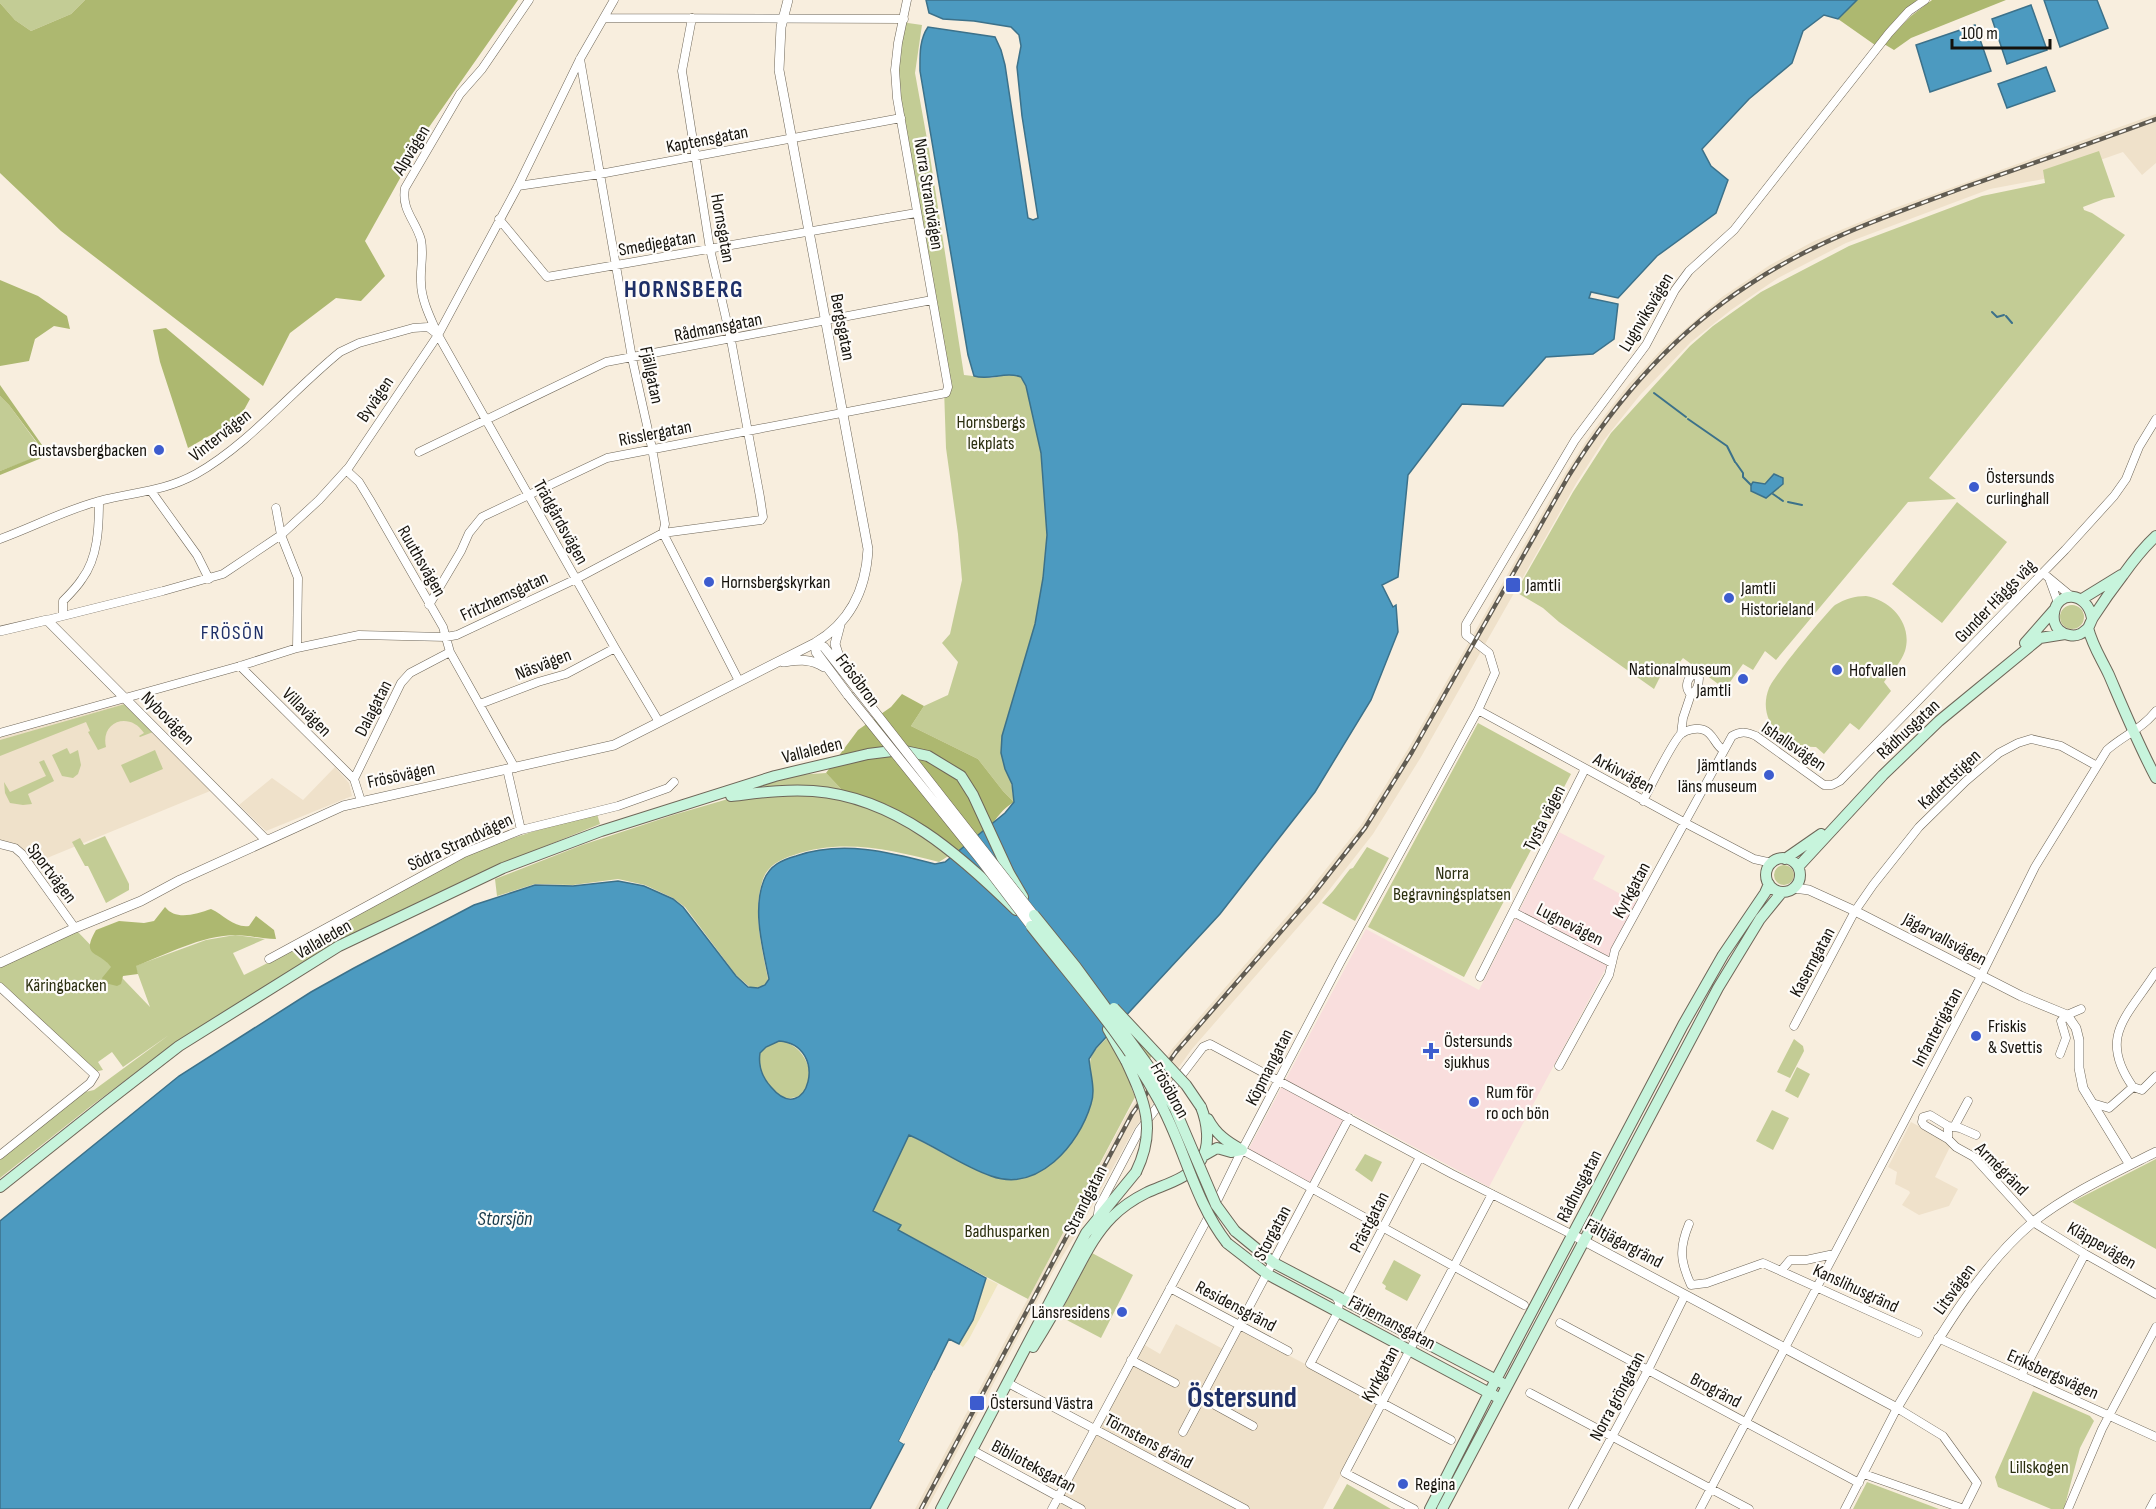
<svg xmlns="http://www.w3.org/2000/svg" width="2156" height="1509" font-family="'Sofia Sans Condensed',sans-serif">
<style>
.built{fill:#efe1ca}
.medical{fill:#f9dedd}
.green{fill:#c3cc95}
.forest{fill:#adb870}
.sand{fill:#efe6c0}
.water{fill:#4c9ac0;stroke:#3c718a;stroke-width:1.5;fill-rule:evenodd}
.pier{fill:#f8eede}
.lines{fill:none;stroke-linecap:round;stroke-linejoin:round}
.stream{stroke:#3c718a;stroke-width:2}
.minor-casing{stroke:#6e6658;stroke-width:9}
.tertiary-casing{stroke:#6e6658;stroke-width:10}
.secondary-casing{stroke:#6e6658;stroke-width:12}
.minor{stroke:#fff;stroke-width:8}
.tertiary{stroke:#fff;stroke-width:9}
.secondary{stroke:#c7f4dc;stroke-width:10}
.rail-casing{stroke:#615c52;stroke-width:4.5}
.rail{stroke:#fefcf9;stroke-width:2;stroke-dasharray:7;stroke-linecap:butt}
.tertiary-bridge-casing{stroke:#6e6658;stroke-width:10;stroke-linecap:butt}
.secondary-bridge-casing{stroke:#6e6658;stroke-width:12;stroke-linecap:butt}
.tertiary-bridge{stroke:#fff;stroke-width:9}
.secondary-bridge{stroke:#c7f4dc;stroke-width:10}
.poi-dot{fill:#3d5cce;stroke:#fefcf9;stroke-width:2}
.labels{text-anchor:middle;stroke-width:4.5;stroke-linejoin:round;paint-order:stroke}
.street-label{font-size:18px;fill:#15120c;stroke:#fefcf9}
.park-label{font-size:18px;fill:#2b2f0f;stroke:#fefcf9}
.poi-label{font-size:18px;fill:#15120c;stroke:#fefcf9;text-anchor:start}
.neighbourhood-label{font-size:20px;letter-spacing:1.5px;fill:#1f3068;stroke:#fefcf9}
.water-label{font-size:20px;font-style:italic;fill:#173a4b;stroke:#fefcf9}
.district-label{font-size:24px;font-weight:bold;letter-spacing:1.5px;fill:#1f3068;stroke:#fefcf9}
.town-label{font-size:30px;font-weight:bold;fill:#1f3068;stroke:#fefcf9}
</style>
<rect width="100%" height="100%" fill="#f8eede"/>
<path class="built" d="M2156,114V163L2142,175L2123,152L2049,178L1990,189L1846,243L1778,278L1731,310L1691,342L1640,395L1604,440L1577,482L1421,757L1373,834L1319,903L1192,1049L1134,1129L1080,1228L1052,1273L927,1509H915L1128,1112L1172,1049L1307,893L1361,825L1408,749L1564,475L1592,432L1628,385L1663,348L1722,297L1770,265L1814,241L1892,209Z
M124,698L215,789L30,865L22,854L0,844V733Z
M335,767L349,783L352,796L266,831L239,805L272,778L303,800Z
M1911,1122L1945,1140L1950,1147L1935,1177L1958,1189L1949,1206L1919,1215L1902,1205L1910,1193L1909,1191L1895,1184L1897,1172L1888,1167Z
M1176,1324L1223,1349L1235,1327L1379,1403L1323,1509H1056L1143,1344L1160,1354Z"/>
<path class="medical" d="M1559,832L1605,856L1593,879L1637,903L1609,955L1607,966L1489,1187L1349,1112L1310,1186L1247,1152L1366,929L1479,990Z"/>
<path class="green" d="M0,0H85L71,14L31,31L15,20L0,3Z
M904,19L908,23L922,25L915,73L929,150L964,375L991,378L1012,374L1021,377L1026,386L1041,453L1047,535L1043,578L1035,624L1002,736L1001,753L1005,769L1011,781L1014,802L1003,791L978,759L911,726L924,706L948,695L958,662L942,643L950,634L962,580L958,534L946,448L944,388L948,387L907,154L896,60Z
M2099,151L2115,197L2104,199L2083,207L2084,210L2092,213L2125,235L1929,478L1956,499L1908,502L1776,660L1765,651L1753,670L1743,664L1725,689L1683,658L1676,667L1667,663L1654,689L1559,622L1543,608L1516,592L1573,492L1611,433L1690,346L1713,326L1761,292L1849,246L1982,196L2045,183L2043,170Z
M0,396L9,405L45,454L0,471Z
M1957,502L2007,542L1942,623L1892,584Z
M1866,596C1891,600 1913,624 1905,651C1901,663 1891,672 1884,682L1891,691L1859,730L1850,723L1824,754L1816,747C1784,748 1756,721 1769,688C1773,677 1826,613 1835,605C1845,599 1855,596 1866,596Z
M2060 617a12 12 0 1 1 24 0a12 12 0 1 1-24 0Z
M125,704L153,732L140,737L139,736L144,733C130,711 100,721 106,747L98,750L88,732L90,731L86,722L0,756V740Z
M1478,723L1571,774L1464,977L1368,927Z
M67,748L70,754L78,750L81,765L78,774L73,778L62,776L52,755Z
M155,750L163,769L130,783L121,765Z
M44,760L54,781L28,794L32,804L23,805L10,803L5,793L4,782L10,792L46,776L39,762Z
M826,773L843,791L761,786L796,775Z
M776,794C818,795 857,800 895,819C914,828 932,843 950,855L939,862C891,850 843,838 794,855C781,859 768,865 763,879C752,911 762,948 768,979L765,985L752,989L736,975L685,907L673,898L645,885L618,879L573,885L535,884L497,896L495,879L582,845L673,815L728,799Z
M597,814L600,824L501,864L339,942L175,1043L91,1106L0,1178V1159L85,1092L94,1090L169,1035L123,1067L112,1052L98,1062L103,1070L94,1072L0,984V967L77,931L150,1007L135,966L206,940L235,935L265,939L233,953L244,975C318,939 387,893 462,858C506,838 551,826 597,814Z
M105,836L129,884V890L106,903L88,866H85L72,842L80,838L84,845Z
M1367,847L1389,858L1355,921L1322,903L1333,891L1350,869L1353,868Z
M1774 875a10 10 0 1 1 20 0a10 10 0 1 1-20 0Z
M1127,1026L1153,1054L1131,1087L1135,1097L1028,1299L898,1230L900,1226L873,1211L909,1135L966,1165L1090,1069C1089,1053 1096,1049 1107,1038L1111,1044Z
M1794,1039L1803,1046L1804,1051L1790,1078L1777,1072Z
M779,1041C810,1043 824,1095 791,1098C782,1099 776,1094 771,1087C762,1077 758,1066 760,1053L765,1047Z
M1797,1067L1810,1074L1798,1098L1785,1091Z
M1772,1110L1789,1118L1773,1150L1756,1141Z
M1365,1154L1382,1162L1372,1182L1355,1170Z
M2156,1159V1249L2072,1202Z
M1092,1253L1133,1275L1101,1338L1059,1316Z
M1394,1260L1421,1275L1407,1301L1385,1289L1386,1286L1382,1283Z
M2033,1391L2090,1416L2094,1421L2080,1448L2064,1509H2051L1998,1487L1995,1477Z
M1867,1482L1939,1509H1853Z
M1347,1484L1391,1509H1333Z"/>
<path class="forest" d="M85,0H518L427,130L365,241L385,276L361,301L336,298L290,333L263,386L61,231L0,173V3L15,20L31,31L71,14Z
M1857,0H1917L1896,19L1875,45L1838,19Z
M1932,0H2006L1911,38L1894,50L1884,44L1911,16Z
M0,280L38,296L67,316L70,329L54,326L35,339L29,361L0,366Z
M166,328L250,399L239,419L188,448L160,362L153,330Z
M0,385L49,455L0,475V471L45,453L9,405L0,396Z
M902,694L924,706L911,726L978,759L1003,791L1014,802C993,814 983,842 974,864L950,844L888,805L843,791L826,773L858,730L891,707Z
M165,907C176,921 196,914 211,909C224,915 234,928 249,926L256,916L274,930L276,939C262,939 248,935 234,935C201,936 167,954 136,966L138,974L123,976L121,984L117,986L105,983L102,978L111,967C99,950 80,958 96,930L119,921L144,923L154,921Z"/>
<path class="sand" d="M986,1278L998,1284L969,1339L963,1347L959,1344L973,1320Z"/>
<path class="water" d="M926,0H1857L1838,19L1824,15L1803,31L1792,63L1749,99L1702,149L1711,166L1728,180L1716,213L1657,256L1618,298L1591,292L1589,298L1618,304L1614,339L1593,354L1546,357L1503,406L1462,404L1408,475L1398,577L1382,585L1393,607L1396,605L1398,632L1371,700L1315,792L1220,914L1096,1048L1089,1059C1090,1073 1096,1090 1091,1104C1079,1145 1038,1193 991,1176C962,1166 937,1147 909,1135L873,1211L901,1225L898,1230L986,1278L973,1320L959,1344L949,1339L899,1441L904,1444L870,1509H0V1221L179,1076L311,992L354,968L474,905L535,885L573,886L618,881L644,886L673,899L683,907L736,976L748,987L758,988L765,985L769,979C763,949 752,910 764,880C770,865 782,860 796,856C842,840 889,852 935,864L945,862L1005,813L1014,802L1012,784L1005,769L1001,753L1002,736L1035,624L1043,578L1047,535L1041,453L1026,386L1021,377C1005,371 990,381 974,376L968,355L920,71C920,56 919,40 928,27L995,37L1001,50L1005,65L1028,218L1033,220L1038,218L1022,116L1017,67L1021,46L1019,35L1011,27L974,21L943,19L929,13ZM779,1041C831,1045 807,1130 771,1087C762,1077 758,1066 760,1053L766,1047Z
M2044,0H2097L2108,28L2060,47Z
M2031,5L2047,50L2007,64L1992,19Z
M1975,25L1991,71L1930,92L1916,45Z
M2046,67L2055,91L2007,108L1998,84Z
M1774,474L1783,478V484L1766,498L1751,491V485L1753,482L1765,484Z"/>
<path class="pier" d="M934,1370L936,1372L903,1440L905,1441L904,1444L899,1441Z"/>
<g class="lines">
<path class="stream" d="M1992,312L1997,317L2004,315
M2006,316L2012,323
M1654,393L1686,417
M1688,419L1727,446L1735,462
M1736,463L1743,473V477L1751,485
M1773,494L1783,501
M1788,502L1802,505"/>
<g class="minor-casing">
<path id="minor" d="M529,0L482,69L460,94L405,188C401,210 416,221 421,240C424,254 420,268 421,282C421,300 431,319 438,335L615,648L659,722
M605,18L904,19
M580,59L632,358L652,448L665,524L663,533L739,681
M518,186L600,174L901,118
M499,219L547,277L916,213
M419,452L606,362L932,300
M346,470L359,482L370,500L443,627L450,652L515,768
M151,491L197,555L209,579
M276,508L281,535L298,578L297,648
M0,539C33,527 65,510 99,501C133,492 163,492 196,474C249,444 292,391 340,352L359,343L413,328L428,327L437,334
M2043,573L2072,597
M2050,581L2058,603
M429,605L461,551L469,533L482,517L607,458L946,393L948,387L897,98L895,70L898,43L907,0
M63,615V601C70,594 77,587 82,579C98,558 99,527 99,501
M47,620L163,591L223,574L281,535L319,500L349,467L438,335L518,186L580,59L614,0
M240,666L354,779
M480,704L538,682L566,674L615,648
M1478,710L1691,826L1754,859L1772,863
M0,733L240,666L297,648L359,635L446,637L457,635L576,579L663,533L761,520L763,517L760,497L731,340L710,249L682,71L692,18
M1681,734L1683,718L1691,694C1697,691 1699,685 1699,678L1694,674C1687,678 1684,688 1691,694
M507,769L521,830
M361,801L354,779L401,683L410,673L450,652
M1643,801C1650,788 1672,742 1681,734C1686,730 1697,727 1704,730C1713,733 1715,745 1723,750
M0,844L15,848L22,854L75,928
M1513,912L1612,963
M269,959L464,853L521,830L618,806L668,788L674,782
M1480,977L1585,769
M0,987L95,1075L90,1083L0,1155
M1794,1026L1855,911L1873,885L1919,827L1966,781L1999,753L2018,743L2031,739L2061,746L2097,766
M2060,1054L2066,1038L2061,1021L2067,1015L2081,1009
M1559,1066L1609,975L1615,950L1732,736C1741,731 1747,732 1756,736L1824,785H1832L1840,781L2065,550L2114,496L2126,479L2139,447L2156,419
M2133,1087C2097,1036 2128,1016 2156,972
M2092,1103L2109,1108L2133,1087L2142,1090L2156,1076
M1948,1126L1960,1128L1976,1135
M1954,1127L1968,1101
M1948,1139L1924,1125L1922,1122L1923,1117L1930,1115L1948,1126V1139L1956,1147L1974,1157L2033,1222L2085,1254L2156,1294
M1242,1150L1524,1305
M1097,1220L1099,1207L1139,1131L1203,1047L1210,1044L1452,1174L1573,1235
M1689,1224C1679,1248 1680,1261 1691,1285L1707,1283L1763,1263L1918,1333
M1781,1271L1790,1260H1806L1834,1254
M1170,1288L1288,1351
M1335,1295L1339,1302L1338,1312L1310,1364L1451,1440
M1345,1300L1420,1157
M1560,1323L1859,1483
M1938,1338L2156,1437
M1131,1360L1175,1383
M2021,1376L2085,1254
M1008,1383L1245,1509
M1193,1393L1253,1426
M1530,1393L1749,1509
M1183,1432L1349,1118
M972,1450L1081,1509
M1864,1474L1964,1509
M1052,1509L1218,1199L1242,1150L1340,963L1478,710L1495,673L1489,653L1466,635V624L1575,440L1646,345L1675,290L1689,271L1734,230L1889,33L1909,11L1925,0
M1414,1509L1345,1473L1492,1194
M1573,1509L1648,1370L1685,1295
M1700,1509L1981,976L2035,867L2107,750C2124,735 2142,729 2156,711
M1845,1509L1897,1408L1943,1436L1977,1483L1964,1509
M2068,1509L2102,1429L2156,1327
M2150,1509L2156,1498"/>
</g>
<g class="tertiary-casing">
<path id="tertiary" d="M840,625L835,644L841,663
M0,631L47,620L266,840
M815,643L824,647L857,689
M815,643L816,652L848,695
M783,662C799,660 810,658 824,667
M1794,888L1809,890L1855,911L2021,996L2067,1015L2076,1028L2079,1040V1068L2083,1088L2130,1165
M0,963L75,928L141,901L180,880L343,806L614,745L815,643C851,622 866,589 868,549L779,70L781,27L788,0
M1573,1235L1897,1408C1934,1346 1977,1269 2032,1223C2066,1195 2116,1172 2156,1152"/>
</g>
<g class="secondary-casing">
<path id="secondary" d="M2082,599L2121,575
M2092,618C2087,591 2057,590 2054,613C2053,619 2055,626 2059,630C2064,635 2074,637 2080,634C2081,634 2087,629 2088,628C2090,625 2091,620 2094,616C2103,602 2113,588 2123,575C2133,561 2144,547 2156,536
M2088,628C2093,647 2101,658 2109,675C2124,710 2138,744 2156,778
M2025,643L2054,610
M731,796C758,793 785,789 813,791C896,797 960,855 1016,910
M1766 875a17 17 0 1 1 34 0a17 17 0 1 1-34 0Z
M1785,859L1821,834
M1798,867L1883,775L1939,721L2040,638L2065,634
M1108,1029L1126,1061
M1208,1119C1216,1134 1227,1142 1242,1150
M1203,1156L1217,1148L1231,1152L1241,1150
M0,1187L108,1101L179,1046L339,946L503,868L601,831L775,776L868,754L900,750L928,756L961,776L973,795L1009,873L1023,897
M1235,1231L1274,1263L1502,1383
M1227,1243L1267,1274L1495,1396
M1033,1347C1047,1325 1060,1302 1072,1279C1084,1257 1094,1235 1112,1217C1122,1207 1134,1199 1146,1193C1165,1184 1189,1179 1201,1160C1211,1145 1207,1122 1201,1107
M941,1509L1086,1233L1136,1172
M1430,1509L1489,1393L1683,1025L1723,955L1765,893L1769,884
M1442,1509L1718,988L1760,919L1782,892"/>
</g>
<use href="#minor" class="minor"/>
<use href="#tertiary" class="tertiary"/>
<use href="#secondary" class="secondary"/>
<g class="rail-casing">
<path id="rail" d="M921,1509L1132,1114L1176,1052L1311,897L1365,828L1412,752L1568,477C1615,401 1674,333 1750,284C1815,241 1887,216 1960,189C2025,166 2091,143 2156,119"/>
</g>
<use href="#rail" class="rail"/>
<g class="tertiary-bridge-casing">
<path id="tertiary-bridge" d="M857,689L1034,915
M848,695L980,859L1031,926"/>
</g>
<g class="secondary-bridge-casing">
<path id="secondary-bridge" d="M1034,915L1076,967L1155,1075L1175,1109L1216,1205L1235,1231
M1031,926C1075,982 1124,1036 1158,1099C1184,1145 1194,1201 1227,1243
M1114,1008L1186,1085L1201,1107
M1126,1061C1145,1102 1157,1129 1136,1172"/>
</g>
<use href="#tertiary-bridge" class="tertiary-bridge"/>
<use href="#secondary-bridge" class="secondary-bridge"/>
</g>
<g class="poi-dot">
<circle cx="159" cy="450" r="6"/>
<circle cx="1974" cy="487" r="6"/>
<circle cx="709" cy="582" r="6"/>
<rect x="1505" y="577" width="16" height="16" rx="3"/>
<circle cx="1729" cy="598" r="6"/>
<circle cx="1837" cy="670" r="6"/>
<circle cx="1743" cy="679" r="6"/>
<circle cx="1769" cy="775" r="6"/>
<circle cx="1976" cy="1036" r="6"/>
<path d="M1428 1042h6v6h6v6h-6v6h-6v-6h-6v-6h6z"/>
<circle cx="1474" cy="1102" r="6"/>
<circle cx="1122" cy="1312" r="6"/>
<rect x="969" y="1395" width="16" height="16" rx="3"/>
<circle cx="1403" cy="1484" r="6"/>
</g>
<g class="labels">
<g class="street-label">
<text transform="translate(707 139) rotate(-11)" y="6">Kaptensgatan</text>
<text transform="translate(411 150) rotate(-59)" y="6">Alpvägen</text>
<text transform="translate(929 194) rotate(81)" y="6">Norra Strandvägen</text>
<text transform="translate(723 228) rotate(80)" y="6">Hornsgatan</text>
<text transform="translate(657 243) rotate(-10)" y="6">Smedjegatan</text>
<text transform="translate(1646 312) rotate(-59)" y="6">Lugnviksvägen</text>
<text transform="translate(718 327) rotate(-11)" y="6">Rådmansgatan</text>
<text transform="translate(843 327) rotate(79)" y="6">Bergsgatan</text>
<text transform="translate(652 375) rotate(78)" y="6">Fjällgatan</text>
<text transform="translate(375 399) rotate(-56)" y="6">Byvägen</text>
<text transform="translate(655 433) rotate(-11)" y="6">Risslergatan</text>
<text transform="translate(220 435) rotate(-38)" y="6">Vintervägen</text>
<text transform="translate(561 522) rotate(61)" y="6">Trädgårdsvägen</text>
<text transform="translate(422 561) rotate(60)" y="6">Ruuthsvägen</text>
<text transform="translate(504 596) rotate(-25)" y="6">Fritzhemsgatan</text>
<text transform="translate(1995 601) rotate(-46)" y="6">Gunder Häggs väg</text>
<text transform="translate(543 664) rotate(-21)" y="6">Näsvägen</text>
<text transform="translate(858 680) rotate(53)" y="6">Frösöbron</text>
<text transform="translate(373 708) rotate(-63)" y="6">Dalagatan</text>
<text transform="translate(307 712) rotate(45)" y="6">Villavägen</text>
<text transform="translate(168 718) rotate(45)" y="6">Nybovägen</text>
<text transform="translate(1908 729) rotate(-43)" y="6">Rådhusgatan</text>
<text transform="translate(1794 746) rotate(34)" y="6">Ishallsvägen</text>
<text transform="translate(812 750) rotate(-14)" y="6">Vallaleden</text>
<text transform="translate(1624 773) rotate(28)" y="6">Arkivvägen</text>
<text transform="translate(401 775) rotate(-12)" y="6">Frösövägen</text>
<text transform="translate(1949 779) rotate(-43)" y="6">Kadettstigen</text>
<text transform="translate(1544 818) rotate(-63)" y="6">Tysta vägen</text>
<text transform="translate(460 842) rotate(-25)" y="6">Södra Strandvägen</text>
<text transform="translate(52 873) rotate(53)" y="6">Sportvägen</text>
<text transform="translate(1631 890) rotate(-62)" y="6">Kyrkgatan</text>
<text transform="translate(1570 924) rotate(27)" y="6">Lugnevägen</text>
<text transform="translate(323 939) rotate(-30)" y="6">Vallaleden</text>
<text transform="translate(1945 939) rotate(28)" y="6">Jägarvallsvägen</text>
<text transform="translate(1812 962) rotate(-62)" y="6">Kaserngatan</text>
<text transform="translate(1937 1027) rotate(-62)" y="6">Infanterigatan</text>
<text transform="translate(1269 1067) rotate(-63)" y="6">Köpmangatan</text>
<text transform="translate(1170 1090) rotate(61)" y="6">Frösöbron</text>
<text transform="translate(2002 1169) rotate(45)" y="6">Armégränd</text>
<text transform="translate(1579 1186) rotate(-63)" y="6">Rådhusgatan</text>
<text transform="translate(1085 1200) rotate(-63)" y="6">Strandgatan</text>
<text transform="translate(1369 1222) rotate(-63)" y="6">Prästgatan</text>
<text transform="translate(1272 1233) rotate(-62)" y="6">Storgatan</text>
<text transform="translate(1624 1243) rotate(28)" y="6">Fältjägargränd</text>
<text transform="translate(2102 1245) rotate(30)" y="6">Kläppevägen</text>
<text transform="translate(1856 1288) rotate(25)" y="6">Kanslihusgränd</text>
<text transform="translate(1954 1289) rotate(-54)" y="6">Litsvägen</text>
<text transform="translate(1236 1306) rotate(28)" y="6">Residensgränd</text>
<text transform="translate(1392 1322) rotate(28)" y="6">Färjemansgatan</text>
<text transform="translate(1380 1374) rotate(-62)" y="6">Kyrkgatan</text>
<text transform="translate(2053 1374) rotate(24)" y="6">Eriksbergsvägen</text>
<text transform="translate(1716 1390) rotate(28)" y="6">Brogränd</text>
<text transform="translate(1617 1396) rotate(-62)" y="6">Norra gröngatan</text>
<text transform="translate(1149 1441) rotate(28)" y="6">Törnstens gränd</text>
<text transform="translate(1034 1466) rotate(28)" y="6">Biblioteksgatan</text>
</g>
<g class="park-label">
<text x="991" y="428">Hornsbergs<tspan x="991" dy="21">lekplats</tspan></text>
<text x="1452" y="879">Norra<tspan x="1452" dy="21">Begravningsplatsen</tspan></text>
<text x="66" y="991">Käringbacken</text>
<text x="1007" y="1237">Badhusparken</text>
<text x="2039" y="1473">Lillskogen</text>
</g>
<g class="poi-label">
<text x="147" y="456" text-anchor="end">Gustavsbergbacken</text>
<text x="1986" y="483">Östersunds<tspan x="1986" dy="21">curlinghall</tspan></text>
<text x="721" y="588">Hornsbergskyrkan</text>
<text x="1526" y="591">Jamtli</text>
<text x="1741" y="594">Jamtli<tspan x="1741" dy="21">Historieland</tspan></text>
<text x="1731" y="675" text-anchor="end">Nationalmuseum<tspan x="1731" dy="21">Jamtli</tspan></text>
<text x="1849" y="676">Hofvallen</text>
<text x="1757" y="771" text-anchor="end">Jämtlands<tspan x="1757" dy="21">läns museum</tspan></text>
<text x="1988" y="1032">Friskis<tspan x="1988" dy="21">&amp; Svettis</tspan></text>
<text x="1444" y="1047">Östersunds<tspan x="1444" dy="21">sjukhus</tspan></text>
<text x="1486" y="1098">Rum för<tspan x="1486" dy="21">ro och bön</tspan></text>
<text x="1110" y="1318" text-anchor="end">Länsresidens</text>
<text x="990" y="1409">Östersund Västra</text>
<text x="1415" y="1490">Regina</text>
</g>
<g class="neighbourhood-label">
<text x="233" y="639">FRÖSÖN</text>
</g>
<g class="water-label">
<text x="505" y="1225">Storsjön</text>
</g>
<g class="district-label">
<text x="684" y="297">HORNSBERG</text>
</g>
<g class="town-label">
<text x="1242" y="1407">Östersund</text>
</g>
</g>
<path d="M1952 39v9h98v-9" fill="none" stroke="#15120c" stroke-width="3"/>
<text x="1961" y="39" font-size="18" fill="#15120c" stroke="#fefcf9" stroke-width="4.5" paint-order="stroke">100 m</text>
</svg>
